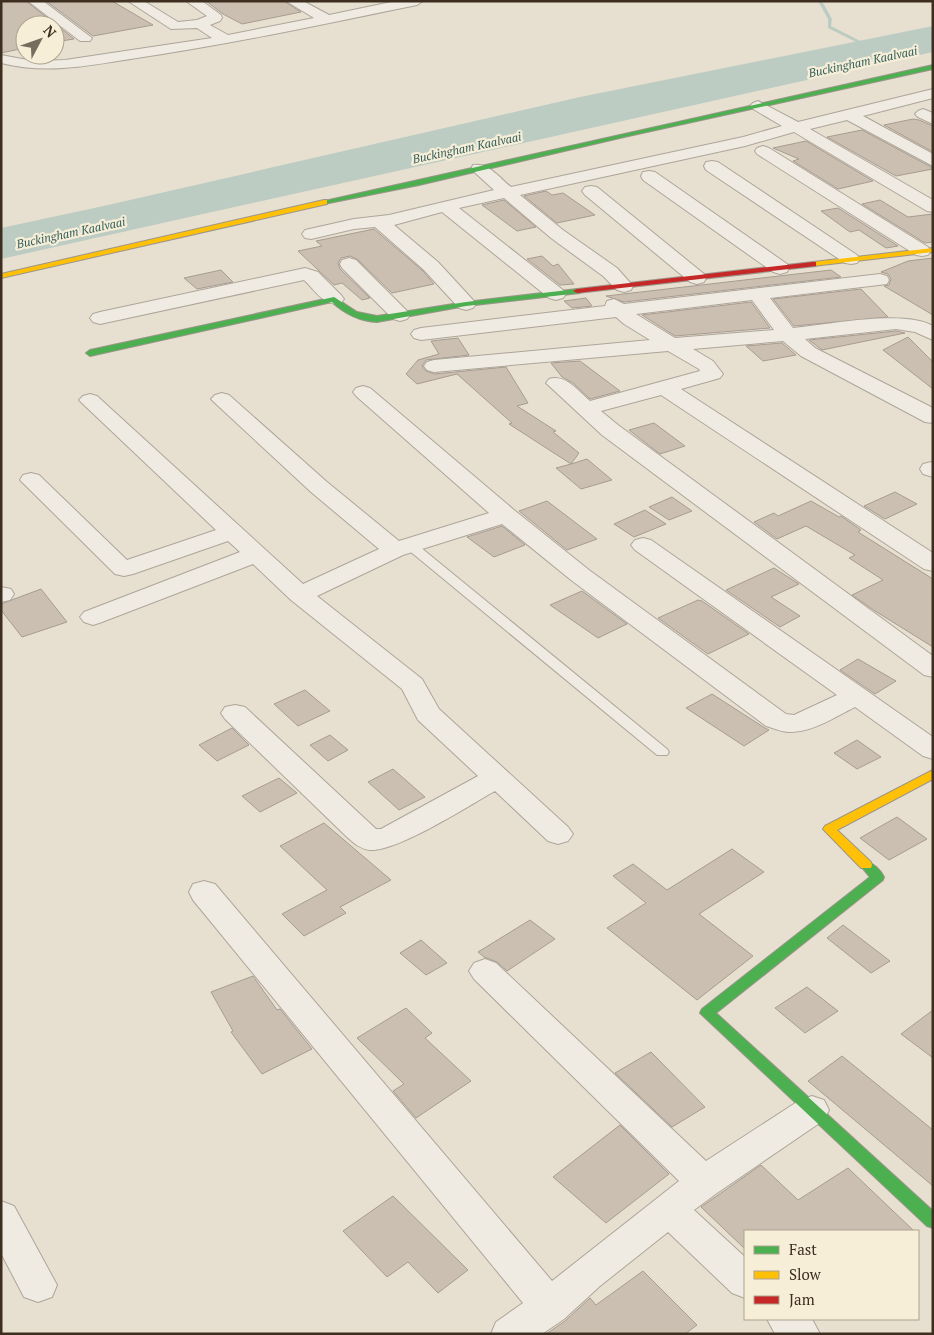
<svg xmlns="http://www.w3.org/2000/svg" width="934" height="1335" font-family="'PT Serif',serif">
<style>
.water{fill:#bcccc2}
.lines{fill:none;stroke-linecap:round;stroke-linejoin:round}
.stream{fill:#bcccc2;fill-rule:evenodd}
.building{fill:#cbbfb2;stroke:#a89c90}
.lane-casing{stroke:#ada599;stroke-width:2}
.street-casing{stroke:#ada599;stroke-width:2}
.fast-casing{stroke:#9c958a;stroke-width:2}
.slow-casing{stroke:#9c958a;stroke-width:2}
.jam-casing{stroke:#9c958a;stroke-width:2}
.lane{fill:#efebe3;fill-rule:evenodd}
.street{fill:#efebe3;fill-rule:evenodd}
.fast{fill:#4caf50;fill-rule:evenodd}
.slow{fill:#ffc107;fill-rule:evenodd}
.jam{fill:#c62828;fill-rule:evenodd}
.labels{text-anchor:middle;stroke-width:4.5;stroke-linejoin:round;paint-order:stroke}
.far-water-label{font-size:12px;font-style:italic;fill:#2f5d5a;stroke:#f7eed8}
</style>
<rect width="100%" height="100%" fill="#e7e0d1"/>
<path class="water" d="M933,26V52L1,259V228L108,205L580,97Z"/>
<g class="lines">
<path class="stream" d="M818,1H822L832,19L831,26L868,45V47H866L828,28V19Z"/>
</g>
<path class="building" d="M1,1H26L74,39L55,42V25H25V48L1,53Z
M46,1H112L153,25L93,36Z
M206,1H284L301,12L242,24L223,14Z
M913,119L919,120L933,126V152L884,125Z
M862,130L933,168V169L896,176L827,137Z
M806,141L873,181L838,189L793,161L799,159L773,148Z
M546,191L552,195L563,193L595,215L557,223L524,196Z
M504,200L536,227L517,231L482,205Z
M880,200L908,217L933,214V242L925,243L862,204Z
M838,208L898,246L886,248L859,230L850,232L821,211Z
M374,229L423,271L434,284L392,293L357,259L350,256L341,258L338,263L340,269L370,298L362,300L342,283L334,285L298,251L322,246L316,241Z
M542,256L553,266L558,264L574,284L560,285L527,259Z
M933,258V315L884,286L889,285L891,279L888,274L881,272L908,261Z
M221,270L233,282L197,289L184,278Z
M831,270L841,277L624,302L606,296Z
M861,289L888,317L794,326L773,299Z
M586,298L592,306L572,308L564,301Z
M751,302L770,328L675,336L642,315Z
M896,331L905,333L822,350L809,340Z
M908,337L933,362V389L883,350Z
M458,338L469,355L426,360L422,366L426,371L434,374L506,367L528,403L517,406L556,431L553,432L579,453L571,464L587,459L612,480L581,489L556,468L571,464L509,424L512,423L457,374L417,384L406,374L418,360L439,354L431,341Z
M782,343L796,355L763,361L746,346Z
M580,361L620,391L590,399L573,383L562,377L551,363Z
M654,423L685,446L660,454L629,430Z
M895,492L917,504L885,519L864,506Z
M672,497L692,511L669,520L649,507Z
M547,501L597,539L567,550L519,511Z
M811,501L839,517L841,516L861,530L858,532L933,579V647L875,611L852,595L883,580L849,558L855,555L806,526L777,539L754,522L774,513L778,516Z
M645,510L666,524L634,537L614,524Z
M502,526L525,545L494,557L467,537Z
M774,568L799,584L771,597L800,616L780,627L726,590Z
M41,589L67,622L22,637L1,610V604Z
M582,591L627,624L598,638L550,605Z
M698,600L702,601L749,634L708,654L658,618Z
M858,659L896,681L875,694L840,670Z
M305,690L330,711L298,726L274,704Z
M712,694L765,728L769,730L744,746L686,708Z
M232,728L249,745L217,761L199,745Z
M330,735L348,750L328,761L310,745Z
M857,740L881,757L857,769L834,753Z
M393,769L425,797L399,810L368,782Z
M279,778L297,793L260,812L242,796Z
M897,817L927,839L889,860L860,838Z
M324,823L391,880L340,907L346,913L304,936L282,914L327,890L280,846Z
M732,849L764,872L699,914L753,956L697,1000L607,928L646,903L613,876L633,864L667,890Z
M530,920L555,939L507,971L497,962L484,957L478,952Z
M843,925L890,961L871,973L827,938Z
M421,940L447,963L426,975L400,953Z
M253,976L277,1010L280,1009L312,1049L262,1074L231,1032L233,1031L211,992Z
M807,987L838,1011L805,1033L775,1008Z
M406,1008L432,1033L425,1038L471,1081L416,1118L393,1091L404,1084L357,1038Z
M933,1010V1058L901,1034Z
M651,1052L705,1107L672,1127L615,1073Z
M842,1056L933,1130V1186L808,1081Z
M620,1125L669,1174L606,1223L553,1177Z
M761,1165L798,1200L848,1168L914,1231H745V1249L701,1207Z
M393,1196L468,1270L438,1293L408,1262L387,1277L343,1231Z
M643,1271L697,1325L685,1334H546L565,1321L590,1298L596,1305Z"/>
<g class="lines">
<g class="lane-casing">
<path id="lane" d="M410,541L414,542L667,749L669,752L667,755H657L406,548L404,545L406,542Z"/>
</g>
<g class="street-casing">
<path id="street" d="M28,1H43L92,38L90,41H80Z
M128,1H144L178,22L197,20L207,16L186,1H202L221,15L222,18L220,21L210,25L228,35L314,18L286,1H303L329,15L396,1H423L417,5C324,24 231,44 137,58C91,65 47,75 1,63V55L33,61L65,60L212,38L197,28L171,29Z
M933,89V98L863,116L933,154V166L847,120L810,129L933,200V212L927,211L794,132L745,146L520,195L563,230L617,268L633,286L631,290L624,292L617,290L603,276L551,238L504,198L459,208L563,290L566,294L563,298L556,300L549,298L442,212L394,225L438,262L473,300L476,304L473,308L466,310L459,308L424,270L375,227L354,229L311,239L305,238L302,234L305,230L354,219L389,215L494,190L471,169L473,165C488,162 500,178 511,187L743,137L782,126L753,109L750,106L753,103L758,101L798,122Z
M923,109L933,113V124L918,117L915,114L918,111Z
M763,146L769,148L928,247L931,251L928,255L922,256L916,255L757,154L755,151L757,148Z
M712,161L718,162L857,255L860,259L857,263L851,264L845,263L706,170L704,166L706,162Z
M649,171L655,172L787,264L789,268L787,272L780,274L773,272L643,180L641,176L643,172Z
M591,186L597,187L704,274L706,278L704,282L697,284L690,282L585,195L582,191L585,187Z
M349,258L356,260L407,311L410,315L407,319L400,321L393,319L342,268L340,264L342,260Z
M305,268L318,272L341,295L344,299L341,303C324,307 315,290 304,280L100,324L93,322L90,318L93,314L100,312Z
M880,274L887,276L889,280L887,284L770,298L793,328C828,325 903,309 933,326V340L915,332L896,329L805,339L815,348L933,408V423L925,422L801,356L783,341L693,349L713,361L723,374L720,378L681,389L933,553V571L924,569L661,395L601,411L618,425L933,656V677L924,675L602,435L546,383L549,379C566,374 578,391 590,401L700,371L699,369L668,351L434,372L427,370L424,366L427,362L434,360L650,340L624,324L616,317L421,340L414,338L411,334L414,330L421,328L605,306L607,301L614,299L624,304ZM752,300L774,330L675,338L636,314Z
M363,386L370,388L514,510L589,570L786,714L794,715L837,695L635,550L631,545L635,540L643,538L651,540L933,737V759L923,756L855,707C835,717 811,733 789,732C782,732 773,728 766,726L571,580L502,524L403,555L317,596L422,679L439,709L568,827L573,834L568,841L558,844L548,841L495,791C468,806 397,852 370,850C360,849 354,843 347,837L225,719L221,713L225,707L235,705L245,707L376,829H381L478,776L418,720L402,689L291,600L253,564L102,622L93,625L84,622L80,617L84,612L240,552L228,541L133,574L124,576L115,574L20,480L23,475L31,473L39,475L127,560L216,530L83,404L79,400L83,396L90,394L97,396L303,584L379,549L311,492L215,403L211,399L215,395L222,393L229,395L327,482L399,541L489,513L356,396L353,392L356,388Z
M931,462L933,463V477L923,474L920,469L923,464Z
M1,587L11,589L14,594L10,600L1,602Z
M204,881L215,884L552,1281L679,1181L474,979L469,971L474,963L485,959L496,963L706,1161L800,1100L812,1096L824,1100L829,1110L824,1120L717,1193L694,1210L745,1257V1298L732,1293L668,1232L600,1286L564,1319L542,1334H491L496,1322L523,1303L193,900L189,892L193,884Z
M1,1201L14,1206L57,1285L52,1297L38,1302L24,1297L1,1253Z
M767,1319H812L820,1334H775Z"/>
</g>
<g class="fast-casing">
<path id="fast" d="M933,65V69L624,137L419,185L324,204L320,202Z
M577,289L581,291L580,293L466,306L377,322C359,321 345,314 332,302L90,356L86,353L90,350L334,297L357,312L377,316L466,302Z
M866,861C873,863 881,870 884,877L883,880L716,1013L933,1211V1228L927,1226L700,1013L702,1009L870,877L860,865L861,862Z"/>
</g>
<g class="slow-casing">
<path id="slow" d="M324,200H327V204L1,278V274Z
M933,248V252L813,266L809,264L813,262Z
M933,770V779L837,830L871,862L872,865L871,868H861L823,829L825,826Z"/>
</g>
<g class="jam-casing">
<path id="jam" d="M813,262H816V266L577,293L573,291L577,289Z"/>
</g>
<use href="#lane" class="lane"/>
<use href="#street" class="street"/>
<use href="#fast" class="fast"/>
<use href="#slow" class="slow"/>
<use href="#jam" class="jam"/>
</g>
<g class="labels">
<g class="far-water-label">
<text transform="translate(863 62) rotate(-12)" y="4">Buckingham Kaalvaai</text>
<text transform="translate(467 148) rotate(-12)" y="4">Buckingham Kaalvaai</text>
<text transform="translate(71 233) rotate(-12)" y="4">Buckingham Kaalvaai</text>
</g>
</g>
<rect width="934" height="1335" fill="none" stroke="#3d2e20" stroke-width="5"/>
<rect x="744" y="1230" width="175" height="90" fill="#f7eed8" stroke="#ada18e"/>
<rect x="754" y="1246" width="25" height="8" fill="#4caf50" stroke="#ada18e"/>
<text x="789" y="1255" font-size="15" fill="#3d2e20">Fast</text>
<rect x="754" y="1271" width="25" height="8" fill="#ffc107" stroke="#ada18e"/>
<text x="789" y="1280" font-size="15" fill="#3d2e20">Slow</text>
<rect x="754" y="1296" width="25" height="8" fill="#c62828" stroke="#ada18e"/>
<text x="789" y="1305" font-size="15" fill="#3d2e20">Jam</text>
<g transform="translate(40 40) rotate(49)"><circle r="24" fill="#f7eed8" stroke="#ada18e"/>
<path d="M0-4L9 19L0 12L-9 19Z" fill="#786c5e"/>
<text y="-8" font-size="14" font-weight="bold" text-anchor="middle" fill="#3d2e20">N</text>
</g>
</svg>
